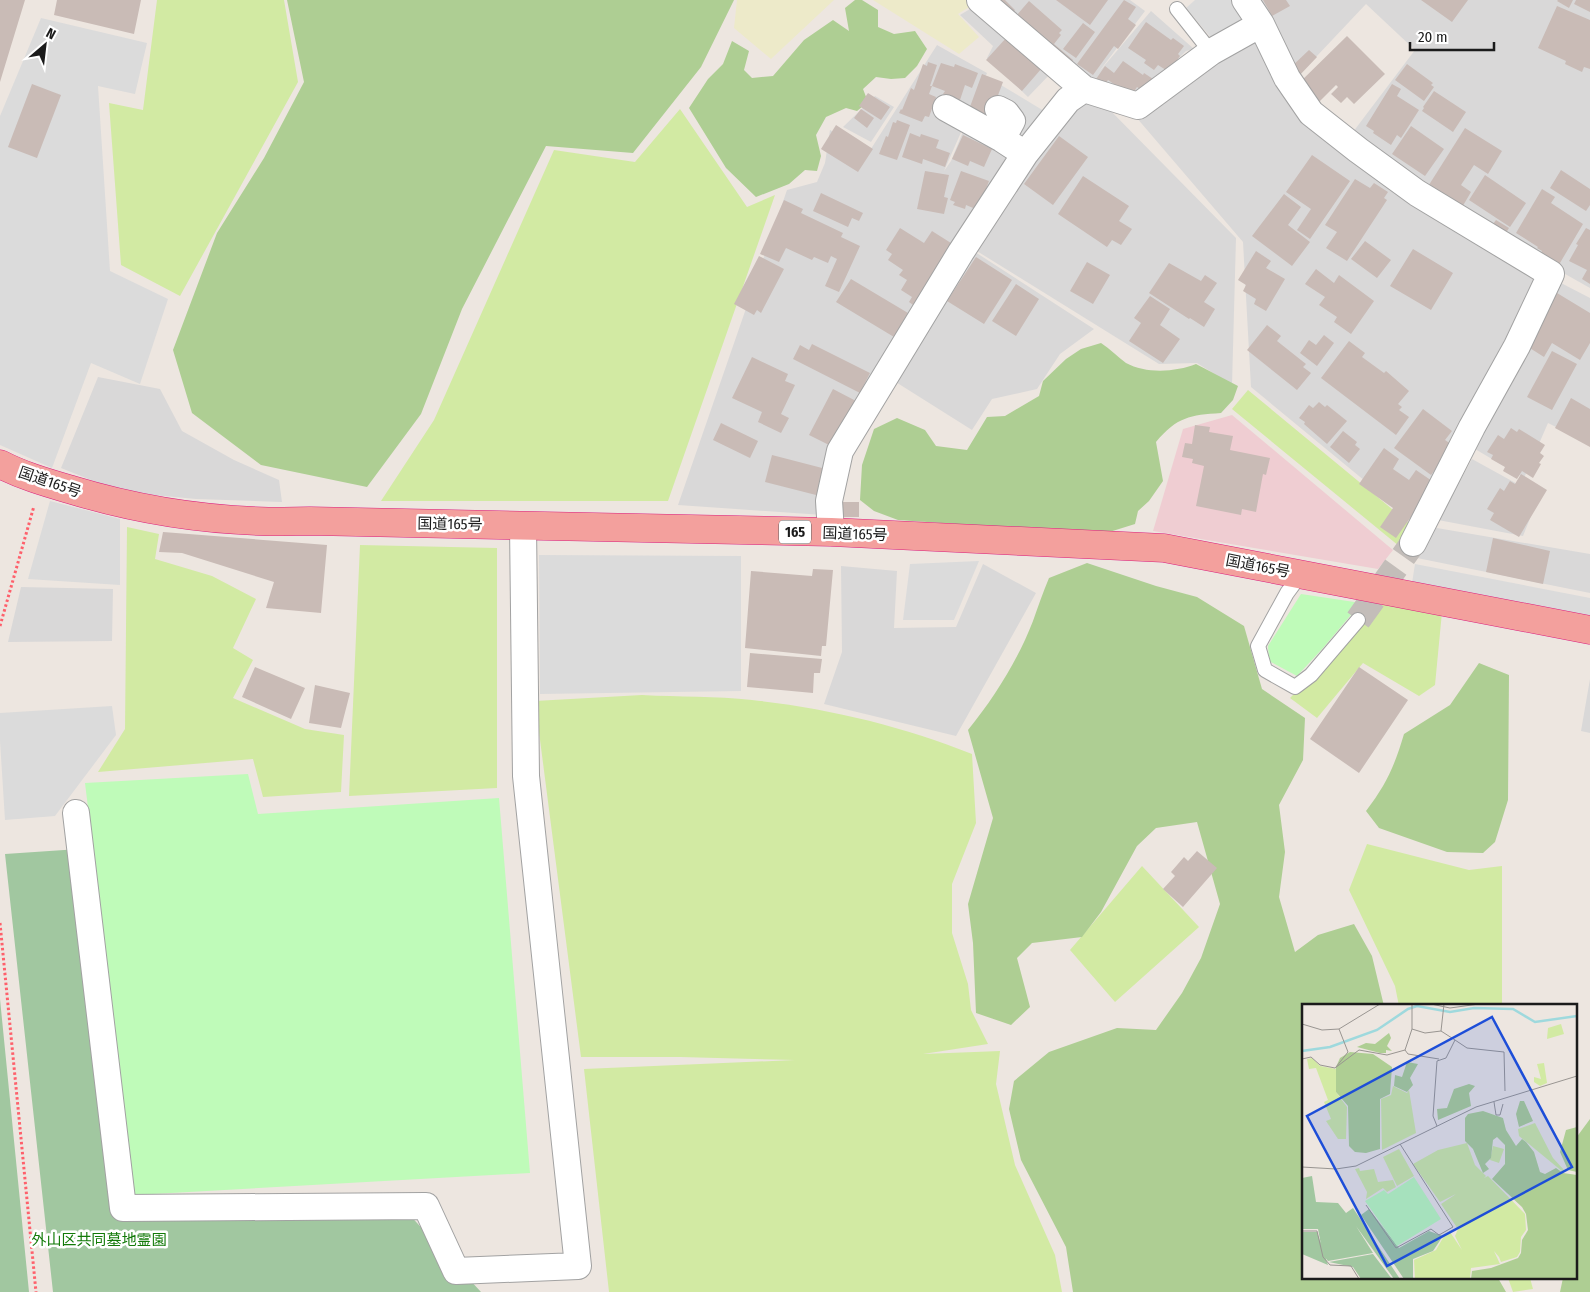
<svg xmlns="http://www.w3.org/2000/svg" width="1590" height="1292" font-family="'Fira Sans Condensed','Noto Sans JP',sans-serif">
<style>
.residential{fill:#d9d8d8}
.commercial{fill:#efcdd2}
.farmland{fill:#edeac9}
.grass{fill:#d2eaa3}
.forest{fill:#aece93}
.cemetery{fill:#a1c7a0}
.park{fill:#bffbb9}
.parking{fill:#dbdbdb}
.building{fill:#c9bbb6}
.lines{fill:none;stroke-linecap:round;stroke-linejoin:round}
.minor-tunnel{stroke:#c3bdb9;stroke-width:26;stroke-dasharray:26 13;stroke-linecap:butt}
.service-casing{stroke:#a2a2a2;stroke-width:16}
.minor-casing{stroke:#a2a2a2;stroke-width:28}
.trunk-casing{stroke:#da1e7e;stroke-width:29}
.path{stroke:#fe606b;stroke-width:3;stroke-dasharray:2.5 2.5;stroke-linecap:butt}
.service{stroke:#fff;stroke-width:14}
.minor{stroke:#fff;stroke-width:26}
.trunk{stroke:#f3a09d;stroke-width:28}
.labels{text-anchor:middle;stroke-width:5;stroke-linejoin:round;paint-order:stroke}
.shield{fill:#fff;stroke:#5f5f5f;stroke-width:1}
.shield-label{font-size:14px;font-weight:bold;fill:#1b1b1b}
.street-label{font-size:15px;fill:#1b1b1b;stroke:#fff}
.park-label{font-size:15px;fill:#127a08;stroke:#fff}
.inset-river{fill:none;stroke:#9ed9dd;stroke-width:2.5}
.inset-road{fill:none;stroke:#999591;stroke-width:1}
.view{fill:#1d4ed8;fill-opacity:0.15;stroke:#1d4ed8;stroke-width:2.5}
.inset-edge{fill:none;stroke:#1b1b1b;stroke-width:2.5}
</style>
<rect width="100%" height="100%" fill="#ede6e0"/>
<path class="residential" d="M996,0H1130L1145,11L1098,73L1151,11L1194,49L1186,51L1134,101L1103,89Z
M1258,0H1590V288L1510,243L1353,132L1415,50L1366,4L1299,75Z
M970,9L1008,33L1053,71L1028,97L987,58L993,46L960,15Z
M1255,33L1292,103L1544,277L1416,523L1251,387L1243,242L1136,117Z
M937,45L987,73L944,171L951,161L966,124L1018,152L835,444L823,515L678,505L787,190L817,182L825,163L830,130L869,152Z
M875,96L894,107L871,142L843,127Z
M1083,100L1103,103L1236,238L1232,385L1197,363L1159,364L972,248L1073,107Z
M972,250L1094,329L1060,354L1037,389L992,399L972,430L891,379Z
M1561,283L1590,298V444L1548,423L1524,478L1475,449Z
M98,377L160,389L182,431L234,460L279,480L282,502L196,499L121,492L61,468Z
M1472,459L1539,496L1523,536L1438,520Z
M1431,527L1590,554V593L1417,558Z
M983,564L1036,593L956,736L824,704L842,652L841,566L897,571L894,628L956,627Z
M21,587L113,589L112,641L8,642Z
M1590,679V733L1581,731Z"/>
<path class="commercial" d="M1232,415L1393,550L1378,569L1153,531L1183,429Z"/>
<path class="farmland" d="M737,0H834L771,59L734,28Z
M873,0H970L974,4L958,14L979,37L959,54Z"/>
<path class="grass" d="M157,0H284L298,82L180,296L121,265L109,103L143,110Z
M680,109L747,207L775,195L668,501H381L434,420L554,150L635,162Z
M1248,390L1415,528L1399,546L1232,409Z
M127,527L159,534L155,559L212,576L256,599L233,648L253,660L233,698L305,729L344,735L341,792L263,797L253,759L98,772L125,729Z
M360,545L497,548V788L349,796Z
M1383,604L1442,612L1435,685L1419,696L1363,663L1317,718L1290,698Z
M642,695C679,697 716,696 752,700C827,708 903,726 972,754L976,823L952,884V933L968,984L971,1010L988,1044L923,1054L1000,1051L996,1084L1015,1165L1055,1255L1062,1292H609L584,1069L795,1060L680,1057H581L535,701Z
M1367,844L1469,870L1502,866V1006H1399L1395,986L1349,890Z
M1142,866L1199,927L1115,1002L1070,950Z
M1508,1278H1530L1533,1289L1513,1292Z"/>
<path class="forest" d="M287,0H734L701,67L633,153L546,146L462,309L421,414L367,487L261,465L192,413L173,350L217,233L264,158L304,82Z
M855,0H862L878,10V27L894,34L915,31L927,49L917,66L905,78L891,79L876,77L863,89L868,102L857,111L846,108L826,117L816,135L821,156L817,171L805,170L789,184L756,197L726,168L689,108L708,79L723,64L732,41L749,51L744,70L752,78L773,76L804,40L833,20L849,31L845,8Z
M1101,343C1110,349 1118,357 1126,363C1146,374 1176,372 1196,364L1238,386L1233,400L1221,413C1190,415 1177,417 1156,442L1163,481L1149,501L1138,511L1135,524L1103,534L898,520L874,511L860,500L862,465L874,429L897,418L925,430L936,446L967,450L987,417L1005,416L1039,396L1043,381L1066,359L1081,349Z
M1087,563L1156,586L1197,597L1244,626L1262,689L1305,718L1303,760L1279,805L1285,852L1279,897L1295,952L1318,935L1354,924L1372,956L1384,1006H1304V1278H1498L1506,1292H1073L1066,1247L1021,1160L1009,1109L1014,1081L1049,1052L1117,1028L1156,1030L1182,993L1201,958L1220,904L1197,822L1156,828L1137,846L1101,912L1082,937L1032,943L1017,958L1030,1007L1011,1025L976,1013L973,943L968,904L993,818L968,730C994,698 1018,660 1033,621C1038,607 1043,592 1049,578Z
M1479,663L1509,675L1508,800L1495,842L1483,853L1447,852L1379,828L1366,811C1386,785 1395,765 1404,734L1450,705Z
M1590,1119V1292H1560L1563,1278H1576V1138Z"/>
<path class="cemetery" d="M79,849L131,1157L143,1213L405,1210L481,1292H53L5,854Z
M0,999L29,1292H0Z"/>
<path class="park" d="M1301,594L1361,603L1323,648L1297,676L1269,661L1268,646Z
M248,774L258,814L499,798L530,1173L135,1195L85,783Z"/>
<path class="parking" d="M1195,0H1236L1246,19L1213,40L1186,8Z
M41,18L147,43L135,94L98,86L110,271L168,299L140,384L91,363L52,468L0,445V116Z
M991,79L1044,111L1025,142L974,116Z
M50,501L120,519V585L28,579Z
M539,555L741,556V691L540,694Z
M979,561L954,620H903L910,564Z
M1415,564L1590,598V617L1412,583Z
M112,706L116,735L55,816L5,820L0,741V713Z"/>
<path class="building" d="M0,0H25L0,82Z
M57,0H141L134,34L54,15Z
M992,0H1005L1015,10L1009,16Z
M1056,0H1108L1090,25Z
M1124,0L1136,7L1128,19L1136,25L1118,49L1114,46L1093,75L1077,64Z
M1263,0H1286L1290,6L1272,16Z
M1421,0H1468L1452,22Z
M1558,0H1573L1569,8L1557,1Z
M1576,0H1590V12L1574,4Z
M1029,1L1062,30L1059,33L1061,35L1054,44L1073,60L1066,70L1010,23Z
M1557,6L1590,20V69L1584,67L1582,72L1565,64L1566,61L1538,48Z
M1146,22L1171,40L1173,38L1184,46L1178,54L1180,56L1169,72L1158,65L1154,70L1144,63L1146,60L1128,48Z
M1083,23L1095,32L1076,58L1063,49Z
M1347,36L1385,74L1354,104L1347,97L1341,103L1331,94L1338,87L1336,85L1314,107L1295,87Z
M1007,37L1042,68L1022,91L986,60Z
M1309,50L1317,57L1298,77L1290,68Z
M1123,61L1143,75L1144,73L1153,79L1144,92L1137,87L1131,96L1108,80L1103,88L1094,82L1105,66L1114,73Z
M928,62L937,65L930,86H932L929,94L936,97L929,117L925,116L922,122L899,113L901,109L902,110L911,88L914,90L923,64L927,66Z
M941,63L954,67L955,64L978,73L972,88L965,85L960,100L943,94L945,91L932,86Z
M1407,64L1433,83L1431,85L1434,87L1424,101L1395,80Z
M982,74L1003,82L988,122L967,115Z
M32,84L61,95L37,158L8,147Z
M1392,84L1401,89L1397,96L1419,110L1401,138L1397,135L1391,145L1373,133L1374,131L1366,126Z
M1434,91L1466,112L1453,132L1422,111L1424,108L1423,107Z
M868,93L890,107L881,120L859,106Z
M861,109L874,118L867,128L854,118Z
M897,120L910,125L897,160L879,154L886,136L888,137L893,122L896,123Z
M836,125L873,149L858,172L821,149Z
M1411,126L1444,149L1425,176L1392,154Z
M1465,128L1502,151L1488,174L1474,165L1461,185L1471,192L1461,209L1427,188Z
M910,133L920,137L921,134L939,140L936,148L950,153L945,167L923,159L922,164L902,157Z
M963,135L992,149L984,167L970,161L968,166L952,159Z
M1059,136L1088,157L1053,205L1024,184Z
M1312,155L1350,181L1310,239L1297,230L1311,209L1286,192Z
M1561,170L1590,189V205L1586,211L1550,188Z
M925,171L949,175L944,197L948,198L944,214L917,209Z
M961,171L989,181L978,210L966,205L965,209L953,205L955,202L950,200Z
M1485,175L1526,203L1510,227L1469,200Z
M1083,176L1129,206L1119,221L1132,229L1121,245L1112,240L1107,247L1058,214Z
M1355,179L1370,188L1374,183L1388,192L1384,198L1387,200L1347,261L1326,248L1337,232L1325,225Z
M1542,189L1555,197L1551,203L1583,224L1557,268L1539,257L1542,251L1537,248L1538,247L1516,233Z
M821,193L863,213L859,221L852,218L848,227L813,211Z
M1284,194L1301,207L1288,225L1310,242L1292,266L1252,236Z
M784,200L803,209L801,213L843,233L841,237L860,246L839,292L825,286L837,259L831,256L828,263L814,257L812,260L786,248L779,262L760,254Z
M1496,220L1509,228L1502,239L1493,224Z
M900,228L924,243L932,231L962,250L923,312L909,302L912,297L901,290L907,280L899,275L903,270L888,260L892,254L886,250Z
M1586,228L1590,230V284L1582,279L1587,270L1569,261L1578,245L1576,244Z
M1365,241L1391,260L1377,278L1351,259Z
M1413,249L1453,273L1431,310L1390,286Z
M1256,251L1271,261L1266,268L1285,279L1266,311L1254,304L1256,299L1243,291L1246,285L1238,280Z
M759,256L784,269L761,313L757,310L754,315L734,304Z
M976,257L1012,280L984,324L947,301Z
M1087,262L1110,275L1093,304L1070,291Z
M1169,263L1201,281L1205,275L1217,283L1204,302L1215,309L1204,327L1190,318L1189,319L1149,293Z
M1316,269L1334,283L1339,275L1374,301L1351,334L1334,322L1337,317L1319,305L1325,297L1305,284Z
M851,279L908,313L894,337L836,302Z
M1016,284L1039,299L1016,336L992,321Z
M1557,293L1590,313V343L1580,360L1552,343L1544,357L1525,345Z
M1150,296L1170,309L1160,325L1180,339L1163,363L1129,341L1141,323L1134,318Z
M1267,325L1281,336L1277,341L1306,364L1303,367L1311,373L1297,390L1247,350Z
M1324,335L1334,343L1317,366L1300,353L1309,340L1316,345Z
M1349,341L1365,353L1362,357L1384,373L1386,371L1409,391L1398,404L1402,407L1399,410L1409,417L1396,435L1321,378Z
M812,344L870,373L860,393L793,359L800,345L809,350Z
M1552,351L1577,364L1552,410L1527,397Z
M752,357L788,374L785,381L795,385L781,414L789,418L781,433L758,422L762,412L732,398Z
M833,389L856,401L833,447L809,435Z
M1571,398L1590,409V447L1555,428Z
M1319,402L1325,407L1327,405L1347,421L1327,444L1304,424L1305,422L1299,418L1309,405L1313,408Z
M1423,409L1452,431L1445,440L1451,444L1442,456L1444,458L1431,475L1394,448Z
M721,423L758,441L750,458L713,440Z
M1195,425L1210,427L1209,432L1233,436L1230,450L1270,458L1266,475L1263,474L1256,512L1242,509L1241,515L1196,506L1204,466L1192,463L1193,459L1182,457L1185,443L1192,444Z
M1511,428L1517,432L1519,429L1545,445L1540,453L1544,456L1539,463L1541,464L1533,478L1522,471L1517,479L1503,471L1505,467L1491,459L1493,455L1487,452L1498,435L1504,439Z
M1343,431L1357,442L1355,445L1360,449L1349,463L1330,447Z
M1384,448L1399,459L1393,469L1409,480L1416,470L1435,483L1396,538L1380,527L1393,508L1359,484Z
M772,455L826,469L820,496L765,482Z
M1521,474L1547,490L1519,537L1490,520L1494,513L1487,509L1500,488L1504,491L1510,481L1515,484Z
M841,502H859V517H841Z
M163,532L327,545L321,613L266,608L274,582L182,553L159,552Z
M1493,538L1550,551L1543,584L1486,572Z
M813,569L833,570L826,646H822L821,656L745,648L751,571L812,576Z
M750,653L822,659L820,673H814L813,693L747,687Z
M255,667L305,688L291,719L242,697Z
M1359,667L1408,700L1359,773L1310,739Z
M315,685L350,693L341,728L309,723Z
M1197,851L1217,868L1183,907L1163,889L1175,876L1171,872L1184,857L1188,861Z"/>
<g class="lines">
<path class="minor-tunnel" d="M1358,620L1413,543"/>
<g class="service-casing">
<path id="service" d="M1177,9L1211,52
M1301,574L1287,593L1258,646L1265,670L1295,687L1311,675L1358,620"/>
</g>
<g class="minor-casing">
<path id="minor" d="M980,0L1084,89
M1261,24L1287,78L1311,113L1358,150L1417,193L1551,274L1517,346L1472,427L1413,543
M946,108L1002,139L1025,154
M998,109L1006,113L1012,121L1002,139
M831,532L829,501L840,451L961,252L1025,154L1068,100L1084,89L1138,106L1211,52L1261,24L1245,0
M76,813L123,1208L426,1206L456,1271L578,1266L526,776L523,526"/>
</g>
<g class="trunk-casing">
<path id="trunk" d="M0,464C23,476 48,483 72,490C151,514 227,524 310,521L831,532L1164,548L1590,630"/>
</g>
<path class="path" d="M0,626L34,506
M0,923L36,1292"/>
<use href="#service" class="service"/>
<use href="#minor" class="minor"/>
<use href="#trunk" class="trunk"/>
</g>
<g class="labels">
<rect class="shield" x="779" y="520.5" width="32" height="23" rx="4"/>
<g class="shield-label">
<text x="795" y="537">165</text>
</g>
<g class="street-label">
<text transform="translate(50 482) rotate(19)" y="5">国道165号</text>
<text transform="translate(450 524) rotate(1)" y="5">国道165号</text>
<text transform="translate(855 534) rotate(2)" y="5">国道165号</text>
<text transform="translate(1258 566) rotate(11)" y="5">国道165号</text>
</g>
<g class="park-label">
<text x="99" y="1245">外山区共同墓地霊園</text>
</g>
</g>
<g transform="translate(1302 1004)">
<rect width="275" height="275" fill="#ede6e0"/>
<path d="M259,20L262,30L245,35L246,24ZM10,54L18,62L34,65V88L45,103L44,135H36L24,117L29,115L22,98L26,96L14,64L7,65L5,55ZM242,59L245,79L238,82L232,78V73L239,75L235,60ZM91,82L105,89L107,86L114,129L80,146L79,95L89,91ZM233,119L251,154L263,167L261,168L217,132L216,125ZM165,139L173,161L184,172L182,174L186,172L223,210L224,226L219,233L218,248L215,253L199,258L197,253L192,247L198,260L169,264L168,275H113L112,256L134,246L142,232L148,228L160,246L153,232L156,225L139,200L154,190L138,198L111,160L136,146ZM191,142L202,145L197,159L188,156ZM97,145L112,172L95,182L81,153ZM57,164L58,167L72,165L76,178L91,176L94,183L85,188L81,184L64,195L65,188L53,165Z" fill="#d2eaa3"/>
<path d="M87,29L89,34L85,42L90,47L84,46V49H78L55,43L64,39L73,40ZM48,48L71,50L90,63L88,90L78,95V145L64,149L53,148L47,142L46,102L34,88V63L38,54ZM105,58L116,60L108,74L111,81L105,88L92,82L93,71L100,73ZM167,80L173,82L167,89L169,102L136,116L135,105L145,104L152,85ZM218,97H222L231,117L217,123L214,110ZM181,107L201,114L204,126L214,142L220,135L224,138L232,148L238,168L243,170L254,164L261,169L275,171V275H169L170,267L189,264L216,254L219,249L220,236L226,226L224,210L220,203L190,175L203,160V141L195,133L191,136L189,154L183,160L187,165L181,169L171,145L163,137V114L166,110ZM275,123V168L266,166L258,148L264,126Z" fill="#aece93"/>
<path d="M10,172L14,198L36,199L44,209L51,204L98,275H92L54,222L71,249L26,257L21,251L16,225H0V174ZM67,205L97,244L127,227L141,232L131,247L111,255V275H102L59,211ZM0,228H15L26,261L0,250ZM71,250L90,275H59L51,263L27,258Z" fill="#a1c7a0"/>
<path d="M112,173L139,215L95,242L63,197L82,186L86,190Z" fill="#bffbb9"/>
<path class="inset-river" d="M0,47L28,43L75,26L106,5L115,2L148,8L172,4L211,5L233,18L275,12"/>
<path class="inset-road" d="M110,0V25L123,29L139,27M129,0L148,4L177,0M0,20L20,26L37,25L78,0M110,25L103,46L106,50L137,55M153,36L165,44L202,48L203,87M0,55L9,53L18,61L33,64L57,46L85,51L103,46M34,63L46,48L37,25M192,98L194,111H198L201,100M135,122L131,112L135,57L144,54L153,36L139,27L142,0M0,163L34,165L54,162L174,103L275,72M64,201L94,244L129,225L137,231L151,223L98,140M0,227H15L21,253L28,261L49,262L57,275"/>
<path class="view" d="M190,13L270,163L85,262L5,112Z"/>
<rect width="275" height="275" class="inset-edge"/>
</g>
<g transform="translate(45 45) rotate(28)" stroke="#ffffff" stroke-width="4" paint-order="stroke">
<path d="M0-4L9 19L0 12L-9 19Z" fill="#1b1b1b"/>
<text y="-8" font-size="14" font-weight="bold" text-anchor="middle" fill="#1b1b1b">N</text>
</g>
<path d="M1410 42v8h84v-8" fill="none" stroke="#1b1b1b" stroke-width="2.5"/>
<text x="1418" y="42" font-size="15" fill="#1b1b1b" stroke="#ffffff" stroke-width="4" paint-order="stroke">20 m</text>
</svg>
